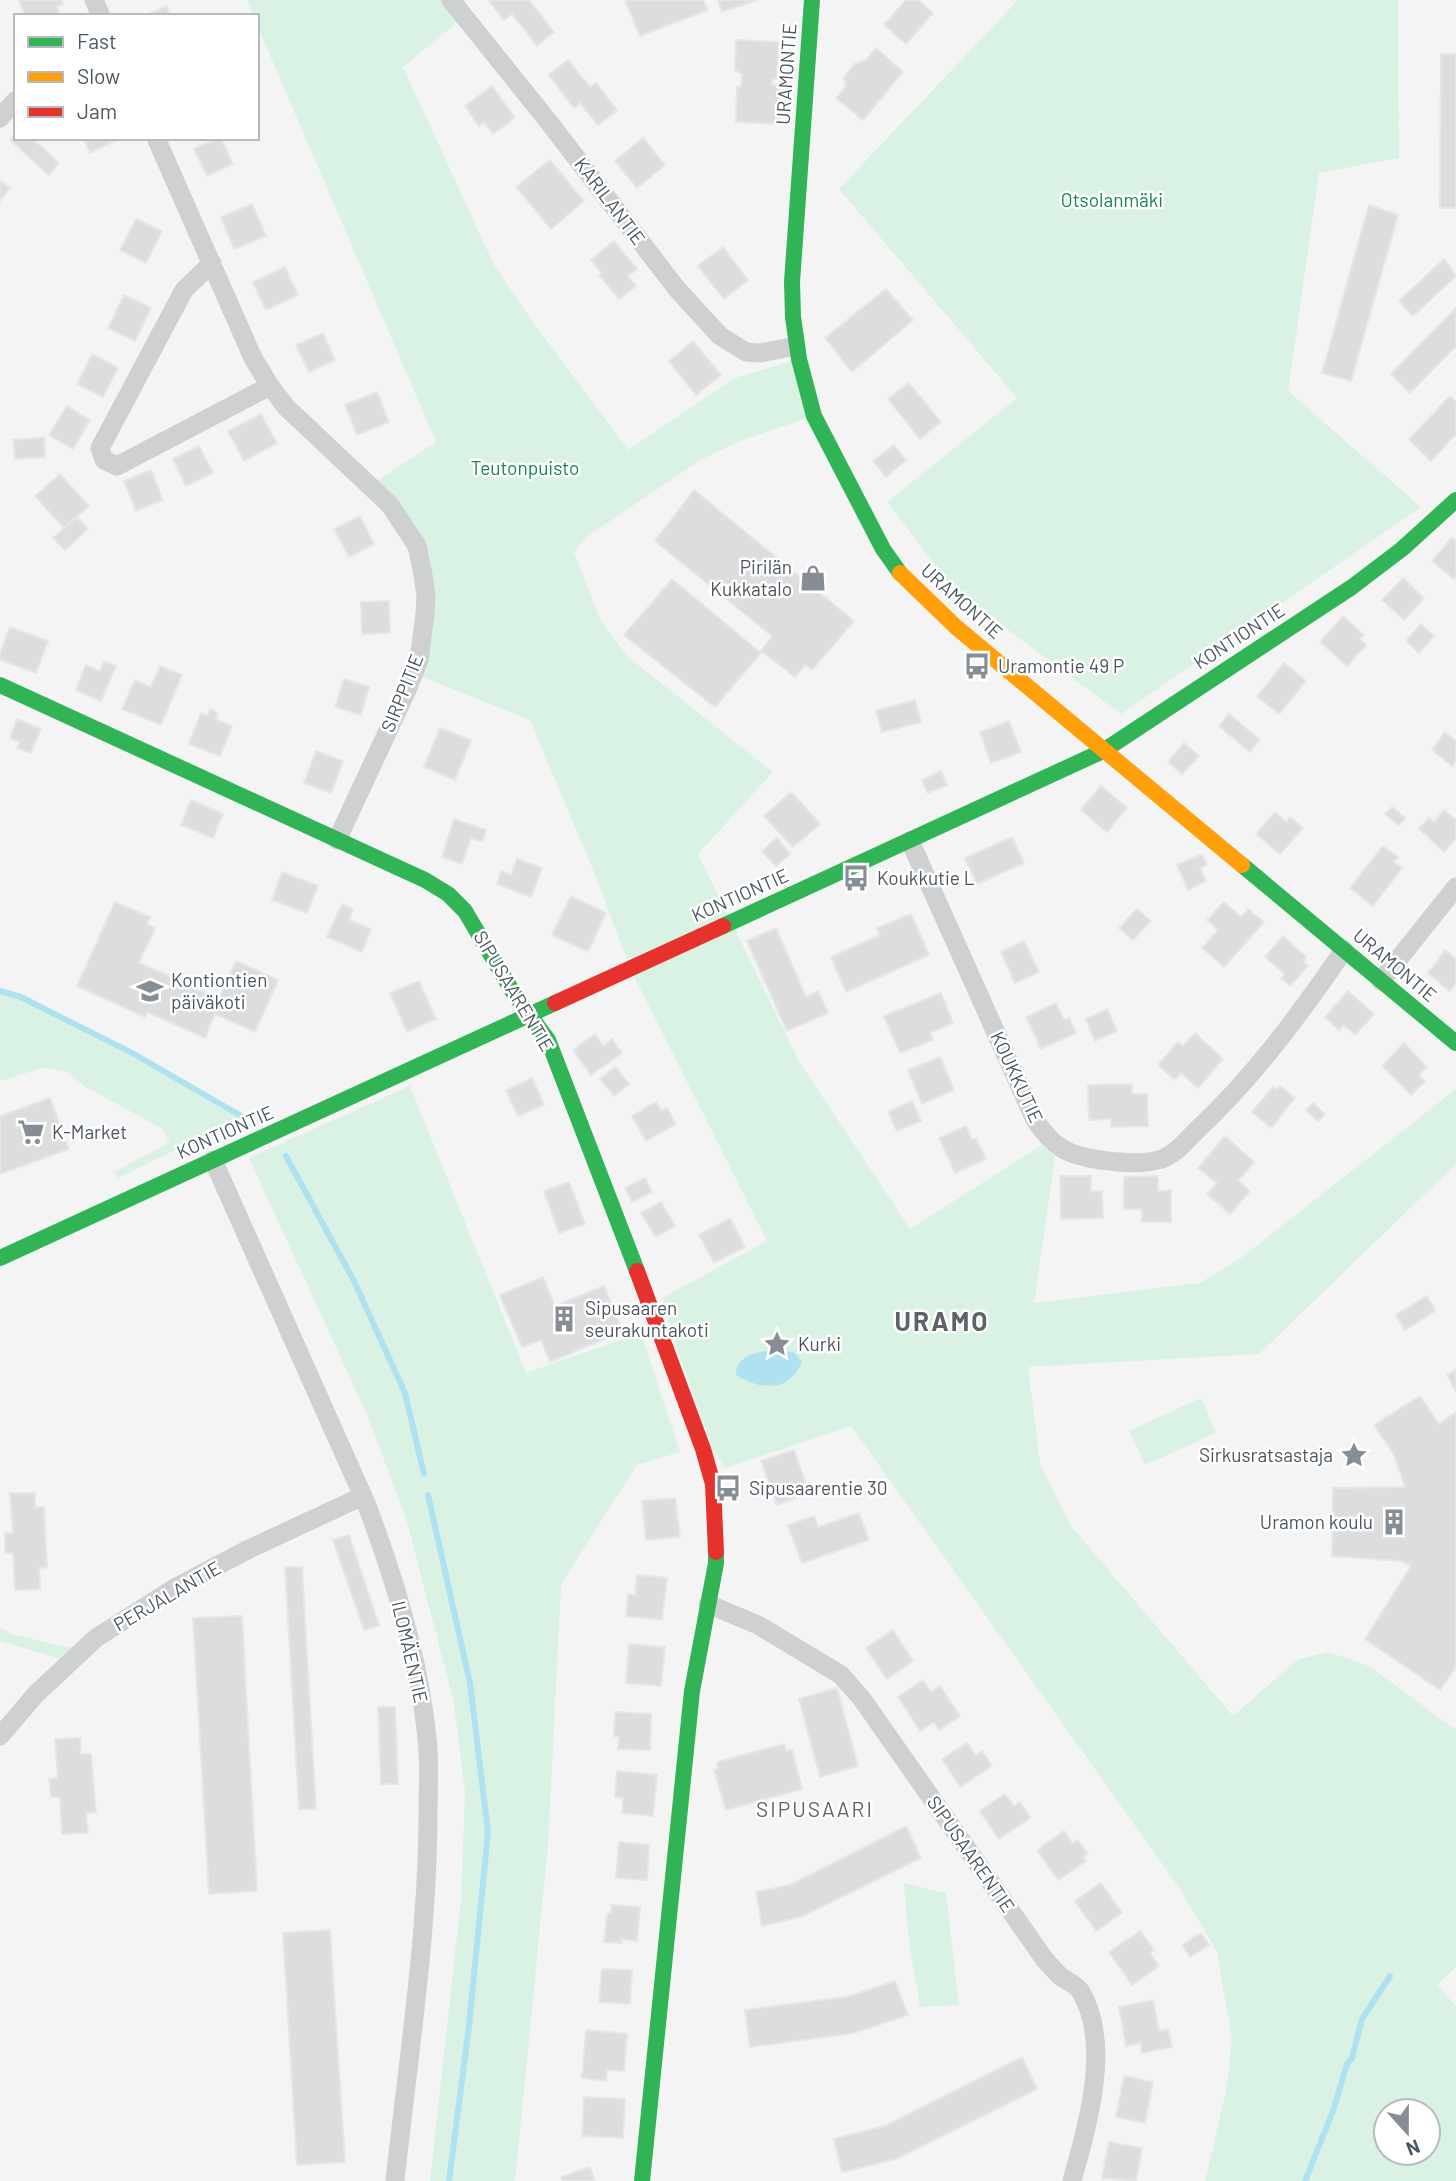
<svg xmlns="http://www.w3.org/2000/svg" width="1456" height="2181" font-family="Barlow,sans-serif">
<style>
.green{fill:#d9f2e3;fill-rule:evenodd}
.water{fill:#aee2f0}
.lines{fill:none;stroke-linecap:round;stroke-linejoin:round}
.stream{stroke:#aee2f0;stroke-width:6}
.building{fill:#ddddde;stroke:#e5e6e7;stroke-width:2}
.street{stroke:#ced0d2;stroke-width:19}
.fast{stroke:#30b455;stroke-width:16}
.slow{stroke:#ff9f0a;stroke-width:16}
.jam{stroke:#e5322d;stroke-width:16}
.labels{text-anchor:middle;stroke-width:5;stroke-linejoin:round;paint-order:stroke}
.street-label{font-size:19px;fill:#4a5661;stroke:#fff}
.park-label{font-size:19px;fill:#17864f;stroke:#fff}
.poi-label{font-size:19px;fill:#4a5661;stroke:#fff;text-anchor:start}
.neighbourhood-label{font-size:21px;letter-spacing:2px;fill:#5f6368;stroke:#fff}
.district-label{font-size:26px;font-weight:bold;letter-spacing:2px;fill:#5f6368;stroke:#fff}
</style>
<rect width="100%" height="100%" fill="#f4f4f4"/>
<path class="green" d="M247,0H451L464,17L403,67L495,267L536,326L628,450L735,378L799,359L814,416L745,439L702,459L588,536L574,552L600,619L627,656L773,772L698,854L800,1063L910,1229L1042,1145L1055,1157L1034,1303L1200,1283L1242,1257L1456,1089V1164L1259,1354L1028,1367L1040,1463L1071,1526L1233,1716L1297,1660L1328,1652L1369,1666L1456,1730V1967L1437,1985L1456,2006V2181H1205L1226,2091L1232,2040L1217,1952L1180,1889L851,1426L725,1468L712,1446L670,1329L662,1298L767,1241L630,968L596,877L530,720L413,673L422,569L371,485L436,442L257,25V16H253ZM1386,2111H1428V2153H1386Z
M1018,0H1398L1399,158L1319,173L1288,391L1421,507L1121,714L953,589L887,502L1017,398L839,189Z
M0,991L21,997L134,1054L243,1117L118,1178L114,1172L170,1142L161,1128L86,1087L66,1072L45,1067L0,1081Z
M410,1086L526,1373L641,1333L680,1452L637,1465L561,1584L548,1846L515,2181H430L461,1899L465,1792L454,1703L406,1518L387,1468L368,1417L249,1158Z
M1201,1398L1216,1433L1145,1465L1129,1431Z
M0,1627L12,1634L79,1650L67,1661L0,1641Z
M904,1883L946,1893L959,2005L920,2007L908,1936Z"/>
<path class="water" d="M772,1350L793,1352L802,1361C791,1393 760,1390 736,1375C735,1356 757,1352 772,1350Z"/>
<g class="lines">
<path class="stream" d="M0,991L21,997L134,1054L243,1117
M286,1156L354,1281L405,1393L424,1474
M428,1495L470,1683L488,1832L469,2026L449,2181
M1305,2181L1333,2111L1347,2064L1352,2058L1362,2019L1390,1976"/>
</g>
<path class="building" d="M19,0H61L63,4L57,7L60,14L55,16H25Z
M488,0H529L554,32L537,46L512,14L504,20Z
M625,0H703L708,10L640,36Z
M718,0H757L722,12Z
M906,0H918L933,13L906,44L884,25Z
M167,6L170,16H144Z
M736,40L779,42L777,79H772V85H781L779,124L736,122L737,87H741L742,74L735,70Z
M876,48L903,72L863,120L836,98L846,86L844,78L854,64L866,60Z
M1441,54H1456V208H1440Z
M568,60L590,87L596,83L617,110L598,125L580,103L574,108L549,75Z
M492,86L515,118L493,134L484,122L479,126L465,106Z
M16,134V138H32L59,163L49,175L10,140Z
M93,138H121L90,153L85,142Z
M218,138H221L233,164L207,176L194,149Z
M643,138L665,165L637,188L615,161Z
M550,160L584,201L551,229L516,187Z
M0,181L10,188L0,201Z
M252,204L266,236L234,249L221,217Z
M1369,205L1398,215L1351,381L1322,373Z
M136,219L162,231L146,263L120,250Z
M614,241L637,269L628,276L636,286L619,299L599,275L602,273L591,260Z
M723,247L748,280L724,299L698,266Z
M1444,259L1456,276L1413,316L1399,301Z
M285,267L298,295L266,310L253,282Z
M886,289L913,320L852,372L825,338Z
M124,295L151,308L135,341L108,328Z
M1456,308V346L1410,393L1391,374Z
M323,333L335,360L309,372L296,345Z
M693,341L721,375L696,395L669,361Z
M92,354L118,368L103,397L77,384Z
M909,383L941,422L920,439L888,399Z
M377,392L389,422L357,435L345,405Z
M1450,396L1456,402V434L1431,461L1409,439Z
M67,406L90,420L73,449L49,435Z
M261,414L277,443L244,461L228,431Z
M44,437L45,457L15,459L13,440Z
M894,445L906,460L886,477L873,461Z
M199,446L213,473L186,486L173,459Z
M151,470L163,500L136,511L124,481Z
M60,474L89,506L64,528L35,496Z
M694,490L854,621L812,670L805,665L795,677L761,651L772,636L655,541Z
M360,516L374,544L349,557L334,529Z
M77,517L88,529L65,550L53,538Z
M1451,538L1456,541V577L1454,579L1432,561Z
M1403,578L1424,598L1404,620L1382,600Z
M672,579L761,653L715,707L624,635Z
M389,601L390,633L362,634L361,602Z
M1343,616L1364,635L1360,639L1366,645L1347,666L1320,642Z
M1421,624L1434,636L1419,653L1406,641Z
M10,627L48,641L36,673L0,660V653Z
M104,661L116,666L101,701L76,690L86,665L100,671Z
M1284,663L1306,681L1279,714L1257,696Z
M160,666L182,675L161,725L122,709L135,680L151,687Z
M344,679L369,687L361,715L335,707Z
M915,700L921,722L882,732L876,711Z
M210,709L218,713L216,719L232,726L220,756L189,744L201,713L208,716Z
M1229,714L1260,740L1250,752L1219,726Z
M17,719L41,729L31,753L17,748L20,742L10,738Z
M1009,721L1021,752L991,763L980,732Z
M440,728L471,740L455,780L424,767Z
M1445,732L1456,741V760L1452,766L1432,750Z
M1184,743L1199,756L1182,774L1168,762Z
M316,751L343,761L331,793L304,783Z
M941,771L947,785L928,793L922,780Z
M1101,786L1127,808L1107,832L1081,810Z
M791,792L820,824L793,847L764,816Z
M191,800L223,814L213,838L181,825Z
M1392,807L1405,818L1399,826L1385,814Z
M1444,810L1456,820V838L1444,852L1419,829L1429,818L1434,822Z
M1275,812L1286,822L1290,817L1303,828L1280,854L1256,834Z
M454,819L486,830L482,842L471,838L462,864L442,857Z
M1012,837L1024,863L977,884L965,858Z
M777,838L790,854L776,866L762,851Z
M1383,846L1398,857L1394,862L1402,868L1373,906L1350,888Z
M1202,854L1207,864L1200,868L1206,881L1188,890L1177,865Z
M517,859L542,868L531,897L497,884L501,871L511,875Z
M282,872L318,886L307,913L272,900Z
M571,896L606,913L588,952L552,935Z
M115,902L150,917L147,924L155,928L139,963L176,979L177,976L195,984L193,988L219,999L236,961L278,980L255,1032L215,1014L205,1038L147,1012L145,1017L77,986Z
M1224,902L1241,917L1248,909L1264,922L1224,967L1202,948L1218,930L1207,920Z
M342,904L353,909L349,920L371,929L362,952L327,937Z
M1137,909L1151,921L1133,940L1119,928Z
M911,914L929,955L846,992L831,957L880,935L877,928Z
M776,928L806,997L818,991L828,1013L787,1031L747,941Z
M1283,936L1306,957L1304,963L1308,966L1290,986L1281,978L1285,974L1265,957Z
M1024,941L1039,972L1015,983L1001,952Z
M1445,950L1456,959V983L1450,991L1428,973Z
M419,981L436,1019L407,1032L390,993Z
M1348,991L1374,1014L1355,1035L1343,1025L1339,1030L1325,1017Z
M941,993L953,1023L930,1033L933,1040L900,1053L884,1016Z
M1056,1003L1064,1020L1069,1018L1076,1033L1041,1049L1026,1017Z
M1107,1009L1117,1031L1095,1041L1086,1019Z
M1195,1033L1223,1059L1198,1088L1181,1073L1175,1080L1158,1065L1178,1042L1183,1046Z
M595,1034L603,1046L612,1039L622,1053L591,1075L573,1050Z
M1404,1043L1427,1067L1419,1075L1425,1081L1411,1095L1382,1066Z
M940,1057L954,1090L922,1104L908,1070Z
M616,1067L629,1084L614,1096L600,1079Z
M532,1078L544,1105L518,1116L506,1090Z
M1132,1084V1094H1147L1148,1126L1111,1127V1119L1089,1120L1088,1085Z
M1280,1086L1295,1098L1271,1128L1252,1112L1273,1087L1277,1090Z
M50,1098L69,1149L0,1174V1116Z
M912,1101L921,1121L897,1131L888,1112Z
M656,1102L661,1111L667,1108L676,1124L646,1141L632,1116Z
M1313,1103L1325,1114L1318,1121L1306,1110Z
M966,1126L972,1140L976,1138L986,1159L955,1173L939,1138Z
M1225,1136L1254,1162L1238,1181L1250,1191L1230,1214L1207,1194L1217,1183L1198,1168Z
M1060,1176H1091V1192L1102,1191L1103,1218L1061,1219Z
M1158,1176V1191L1171,1190V1222H1142V1209H1124V1177Z
M645,1178L652,1192L632,1202L625,1188Z
M569,1182L585,1224L559,1233L544,1191Z
M661,1202L675,1226L656,1237L641,1213Z
M730,1218L745,1247L714,1263L699,1235Z
M543,1277L555,1306L604,1286L623,1331L550,1362L541,1340L522,1347L500,1295Z
M1427,1296L1435,1311L1405,1330L1396,1315Z
M1456,1370V1391L1447,1375Z
M1420,1396L1439,1424L1456,1412V1667L1440,1690L1365,1639L1411,1566L1401,1561L1332,1556L1333,1488L1405,1487L1394,1455L1374,1425Z
M794,1450L809,1493L777,1505L761,1461Z
M10,1493H35V1508L44,1507L47,1567L39,1568L40,1589L15,1590L13,1553H5V1533H13Z
M675,1498L680,1537L646,1540L642,1501Z
M859,1513L869,1540L802,1563L788,1525L814,1516L818,1527Z
M349,1535L379,1625L364,1630L333,1540Z
M285,1567H302L316,1809H299Z
M637,1575L667,1578L662,1620L626,1616L628,1594L635,1595Z
M242,1616L257,1891L209,1894L193,1618Z
M893,1630L913,1661L887,1679L866,1648Z
M629,1644L665,1647L661,1686L626,1683Z
M923,1680L931,1692L940,1686L960,1716L939,1730L934,1722L920,1731L898,1697Z
M837,1688L858,1766L820,1777L799,1699Z
M378,1707H395L398,1784H381Z
M615,1712L651,1714L650,1750L618,1749L619,1737L614,1736Z
M80,1738L81,1754H91L96,1812L86,1813L88,1833L62,1834L60,1797H51L49,1779L58,1778L55,1739Z
M967,1743L975,1755L982,1751L992,1766L960,1787L942,1759Z
M784,1744L786,1751L792,1750L802,1789L726,1810L714,1770L718,1769L717,1762Z
M617,1771L657,1775L653,1816L622,1813L623,1798L615,1797Z
M1005,1794L1014,1806L1020,1802L1030,1818L999,1839L980,1811Z
M906,1826L921,1858L803,1916L762,1926L756,1892L790,1885Z
M1064,1831L1072,1843L1078,1840L1088,1854L1083,1857L1086,1861L1058,1880L1037,1850Z
M619,1842L649,1845L647,1880L616,1878Z
M1101,1883L1122,1913L1096,1931L1075,1901Z
M612,1905L640,1907L637,1941L622,1939V1943L604,1942L607,1914H611Z
M330,1930L345,2162L297,2165L283,1933Z
M1140,1931L1154,1950L1150,1953L1159,1966L1132,1985L1109,1952Z
M1201,1933L1209,1945L1190,1957L1182,1945Z
M602,1969L632,1970L630,2004L599,2002Z
M895,1981L908,2015L854,2033L750,2047L745,2010L847,1997Z
M1153,2000L1159,2031L1168,2029L1172,2047L1142,2053L1141,2043L1126,2046L1119,2007Z
M586,2030L627,2034L624,2071L607,2070L606,2081L582,2078Z
M1022,2057L1037,2089L896,2159L842,2172L834,2139L885,2126Z
M1124,2076L1153,2082L1145,2123L1116,2117Z
M584,2097L625,2099L623,2138L582,2136Z
M1109,2142L1142,2148L1136,2181L1102,2178Z
M590,2167L595,2181H563L561,2177Z"/>
<g class="lines">
<path class="street" d="M94,0L101,16
M451,0L548,121L677,289L720,336L746,352L760,353L796,346
M0,118L16,100
M156,138L253,358L270,386L286,407L390,505L417,546L422,569L426,595L425,614L419,660L407,690L337,840
M212,263L184,290L100,448L104,460L117,466L270,386
M910,841L1035,1120C1054,1148 1067,1155 1100,1160C1118,1162 1141,1165 1158,1160C1174,1156 1185,1142 1196,1131C1253,1078 1300,1014 1344,950
M1381,981L1456,887
M213,1160L366,1503C395,1579 419,1658 427,1738C430,1762 428,1788 428,1812C428,1935 408,2059 395,2181
M708,1604L758,1625L841,1675L862,1699L1045,1960C1050,1965 1055,1971 1060,1976C1067,1981 1077,1985 1081,1992C1112,2045 1087,2126 1072,2181
M0,1736L36,1694L96,1638L173,1589L249,1549L363,1496"/>
<path class="fast" d="M812,0L792,282L793,317L799,359L814,416L883,549L900,573
M0,685L425,880L448,894L465,911L514,994L548,1040L637,1271
M1242,865L1456,1043
M723,926L1103,751L1352,587L1402,549L1456,500
M0,1258L555,1003
M642,2181L692,1691L716,1563V1552"/>
<path class="slow" d="M900,573L956,627L1242,865"/>
<path class="jam" d="M555,1003L723,926
M637,1271L703,1449L713,1484L716,1552"/>
</g>
<defs>
<g id="shop-bare" transform="scale(2.1)"><path d="M-5-2.5h2.3a2.7 3.5 0 0 1 5.4 0H5L5.5 6h-11ZM-1.5-2.5h3a1.5 2.3 0 0 0-3 0Z" fill="#868d94" stroke="#fff" stroke-width="2.5" paint-order="stroke"/></g>
<g id="bus-bare" transform="scale(2.1)"><path d="M-5-6H5V4H4V6H2V4H-2V6H-4V4H-5ZM-3.5-4V0h7V-4ZM-3.5 1.2v1.5H-2V1.2ZM2 1.2v1.5H3.5V1.2Z" fill="#868d94" stroke="#fff" stroke-width="2.5" paint-order="stroke"/></g>
<g id="school-bare" transform="scale(2.1)"><path d="M0-5L7-2L0 1L-7-2ZM-4 1L0 2.5L4 1V4Q0 6-4 4Z" fill="#868d94" stroke="#fff" stroke-width="2.5" paint-order="stroke"/></g>
<g id="supermarket-bare" transform="scale(2.1)"><path d="M-6-5.5h2.5l.6 2H6L4.5 2H-2.5L-4.4-4H-6ZM-1.5 3.2a1.3 1.3 0 1 0 .1 0ZM3 3.2a1.3 1.3 0 1 0 .1 0Z" fill="#868d94" stroke="#fff" stroke-width="2.5" paint-order="stroke"/></g>
<g id="building-bare" transform="scale(2.1)"><path d="M-4-6H4V6H1V3H-1V6H-4ZM-2.5-4.3h1.7v1.8h-1.7ZM.8-4.3h1.7v1.8H.8ZM-2.5-1h1.7V.8h-1.7ZM.8-1h1.7V.8H.8Z" fill="#868d94" stroke="#fff" stroke-width="2.5" paint-order="stroke"/></g>
<g id="sight-bare" transform="scale(2.1)"><path d="M0-6L1.8-2.2L6-1.7L2.9 1.2L3.7 5.4L0 3.3L-3.7 5.4L-2.9 1.2L-6-1.7L-1.8-2.2Z" fill="#868d94" stroke="#fff" stroke-width="2.5" paint-order="stroke"/></g>
</defs>
<g fill-rule="evenodd">
<use href="#shop-bare" x="813" y="578"/>
<use href="#bus-bare" x="977" y="666"/>
<use href="#bus-bare" x="856" y="878"/>
<use href="#school-bare" x="150" y="991"/>
<use href="#supermarket-bare" x="31" y="1132"/>
<use href="#building-bare" x="564" y="1319"/>
<use href="#sight-bare" x="777" y="1344"/>
<use href="#sight-bare" x="1354" y="1455"/>
<use href="#bus-bare" x="728" y="1488"/>
<use href="#building-bare" x="1394" y="1522"/>
</g>
<g class="labels">
<g class="street-label">
<text transform="translate(786 74) rotate(-86)" y="7">URAMONTIE</text>
<text transform="translate(610 201) rotate(53)" y="7">KARILANTIE</text>
<text transform="translate(962 601) rotate(42)" y="7">URAMONTIE</text>
<text transform="translate(1239 636) rotate(-33)" y="7">KONTIONTIE</text>
<text transform="translate(402 693) rotate(-68)" y="7">SIRPPITIE</text>
<text transform="translate(740 895) rotate(-24)" y="7">KONTIONTIE</text>
<text transform="translate(1395 965) rotate(40)" y="7">URAMONTIE</text>
<text transform="translate(514 991) rotate(59)" y="7">SIPUSAARENTIE</text>
<text transform="translate(1017 1077) rotate(65)" y="7">KOUKKUTIE</text>
<text transform="translate(225 1132) rotate(-24)" y="7">KONTIONTIE</text>
<text transform="translate(167 1596) rotate(-30)" y="7">PERJALANTIE</text>
<text transform="translate(410 1652) rotate(77)" y="7">ILOMÄENTIE</text>
<text transform="translate(971 1854) rotate(55)" y="7">SIPUSAARENTIE</text>
</g>
<g class="park-label">
<text x="1112" y="207">Otsolanmäki</text>
<text x="525" y="475">Teutonpuisto</text>
</g>
<g class="poi-label">
<text x="792" y="574" text-anchor="end">Pirilän<tspan x="792" dy="22">Kukkatalo</tspan></text>
<text x="998" y="673">Uramontie 49 P</text>
<text x="877" y="885">Koukkutie L</text>
<text x="171" y="987">Kontiontien<tspan x="171" dy="22">päiväkoti</tspan></text>
<text x="52" y="1139">K-Market</text>
<text x="585" y="1315">Sipusaaren<tspan x="585" dy="22">seurakuntakoti</tspan></text>
<text x="798" y="1351">Kurki</text>
<text x="1333" y="1462" text-anchor="end">Sirkusratsastaja</text>
<text x="749" y="1495">Sipusaarentie 30</text>
<text x="1373" y="1529" text-anchor="end">Uramon koulu</text>
</g>
<g class="neighbourhood-label">
<text x="815" y="1817">SIPUSAARI</text>
</g>
<g class="district-label">
<text x="942" y="1331">URAMO</text>
</g>
</g>
<rect x="14" y="14" width="245" height="126" fill="#ffffff" stroke="#b7bbc0" stroke-width="2"/>
<rect x="28" y="37" width="35" height="10" fill="#30b455" stroke="#b7bbc0" stroke-width="2"/>
<text x="77" y="49" font-size="21" fill="#4a5661">Fast</text>
<rect x="28" y="72" width="35" height="10" fill="#ff9f0a" stroke="#b7bbc0" stroke-width="2"/>
<text x="77" y="84" font-size="21" fill="#4a5661">Slow</text>
<rect x="28" y="107" width="35" height="10" fill="#e5322d" stroke="#b7bbc0" stroke-width="2"/>
<text x="77" y="119" font-size="21" fill="#4a5661">Jam</text>
<g transform="translate(1407 2132) rotate(159)"><circle r="33" fill="#ffffff" stroke="#b7bbc0" stroke-width="2"/>
<path d="M0-5L12 26L0 18L-12 26Z" fill="#868d94"/>
<text y="-10" font-size="19" font-weight="bold" text-anchor="middle" fill="#4a5661">N</text>
</g>
</svg>
